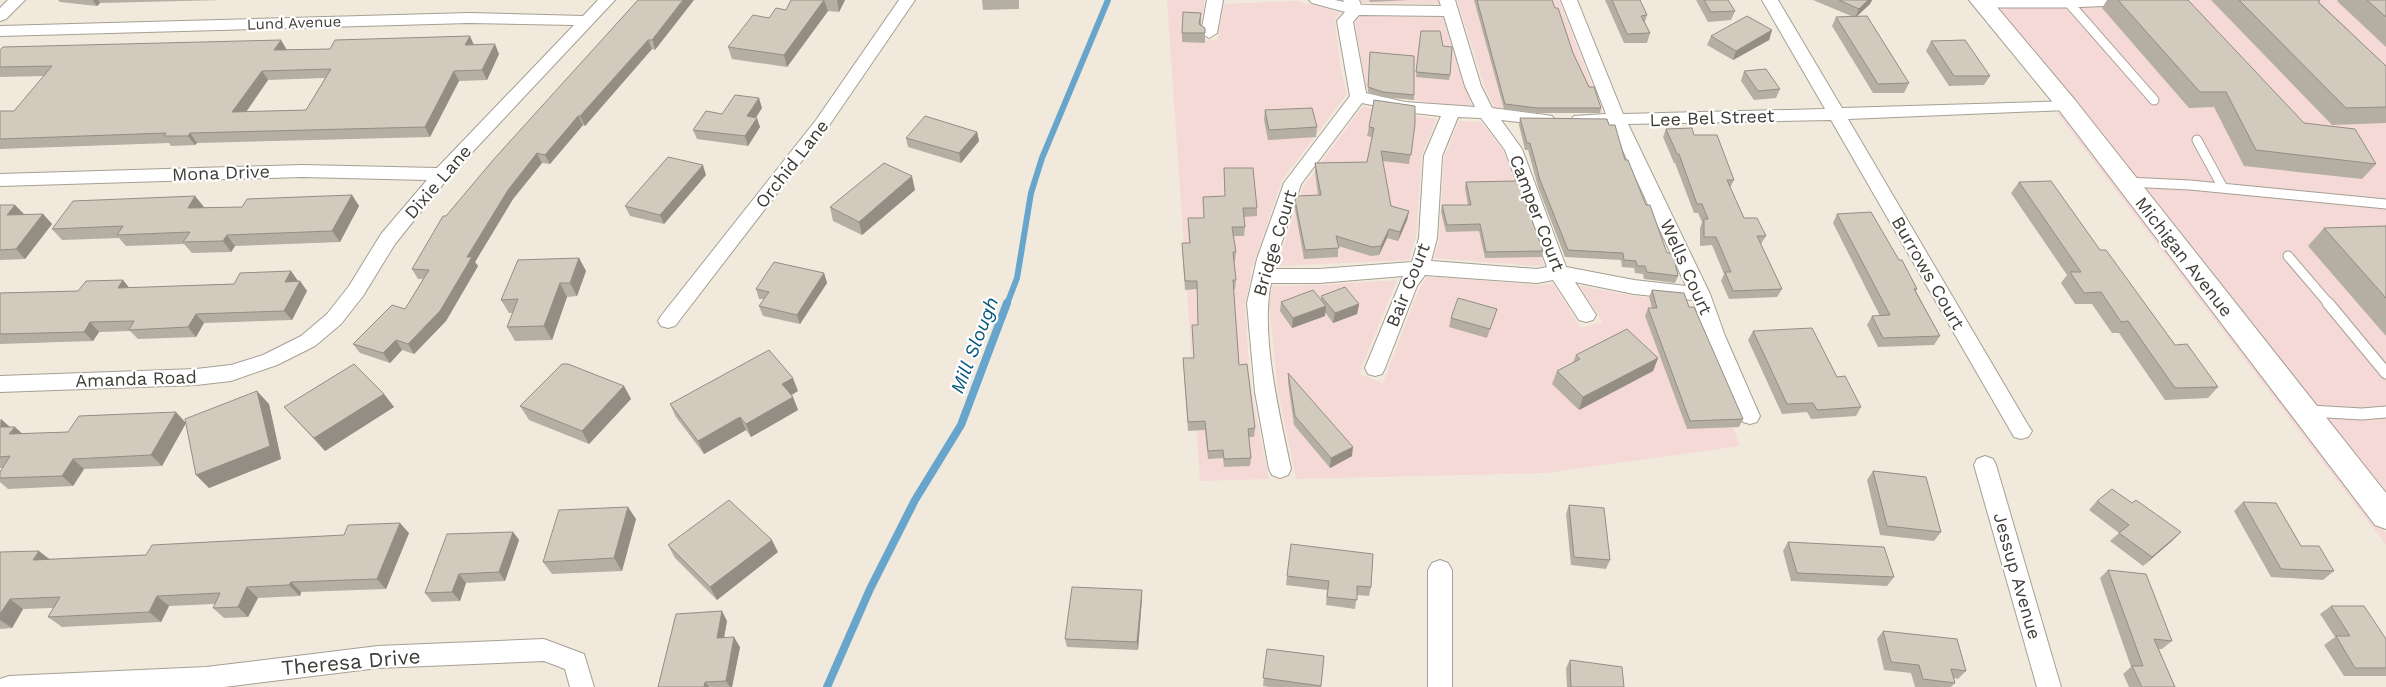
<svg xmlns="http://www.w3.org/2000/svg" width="2386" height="687" font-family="'Work Sans',sans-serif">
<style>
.commercial{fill:#f4d9d6}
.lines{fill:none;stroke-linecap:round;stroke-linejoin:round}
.stream-far1{stroke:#67a5cd;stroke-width:6}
.stream{stroke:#67a5cd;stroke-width:8}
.lane-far1-casing{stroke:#a69f93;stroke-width:11}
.lane-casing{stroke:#a69f93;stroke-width:13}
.street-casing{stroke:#a69f93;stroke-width:2}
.secondary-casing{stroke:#a69f93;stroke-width:2}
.lane-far1{stroke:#fff;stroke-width:9}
.lane{stroke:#fff;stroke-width:11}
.street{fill:#fff;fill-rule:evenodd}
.secondary{fill:#fff;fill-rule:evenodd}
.wall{fill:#b5aea3;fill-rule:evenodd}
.shaded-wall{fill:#938d84}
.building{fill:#d2cabd;stroke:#938d84;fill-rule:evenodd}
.labels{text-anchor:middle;stroke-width:4.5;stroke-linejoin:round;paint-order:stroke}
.far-street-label{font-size:15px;fill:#3f3c37;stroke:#fff}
.street-label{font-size:18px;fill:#3f3c37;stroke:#fff}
.water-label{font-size:19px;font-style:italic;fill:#05587e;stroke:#fff}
.near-street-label{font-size:21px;fill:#3f3c37;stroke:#fff}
</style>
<rect width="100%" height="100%" fill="#f1eadc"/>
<path class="commercial" d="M1167,0H1205L1198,38L1217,41L1224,4L1297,1L1340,13L1335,21L1341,71L1347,94L1282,180L1253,267H1250L1251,275L1245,304L1249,366L1252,394L1269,479L1200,481Z
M1360,0H1438L1439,4L1362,3Z
M1457,0H1559L1603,113L1535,112L1494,107L1484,85Z
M1990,0H2386V498Z
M1361,16L1443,17L1472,106L1452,105L1382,96L1367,91L1355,23Z
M1363,106L1379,111L1437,119L1422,154L1416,236L1409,260L1277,266L1303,187Z
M2057,113H2063L2386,533V545Z
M1459,121L1481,122L1503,150L1544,265L1534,266L1434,258L1439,241L1444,158Z
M1437,277L1539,285L1553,284L1581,328L1603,322L1580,286L1634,296L1684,302L1740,446L1546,473L1296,479L1278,392L1269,304L1273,286L1320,285L1397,280L1359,374L1383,383L1419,289L1427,278Z"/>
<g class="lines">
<path class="stream-far1" d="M1007,304L1017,278L1031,193L1042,158L1108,0"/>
<path class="stream" d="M827,687L870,589L915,500L961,425L1007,303"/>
<g class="lane-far1-casing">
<path id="lane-far1" d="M2066,0L2069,3L2137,0
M1983,3H2069L2154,100
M2197,140L2223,188
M2127,182L2190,185L2386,204
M2288,256L2329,304"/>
</g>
<g class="lane-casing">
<path id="lane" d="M2328,303L2386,373
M2309,411L2362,414L2386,412"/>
</g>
<g class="street-casing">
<path id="street" d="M8,0H25L6,19L0,21V8Z
M598,0H615L448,178L395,244L363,296L341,324L315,346L277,365L231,381L196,385L0,392V376L196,369L231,365L263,355L301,336L327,314L349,286L381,234L427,180L302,177L0,186V174L302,165L437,168L574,25L469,23L0,36V26L469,13L583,16Z
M899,0H915L828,127L675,326L668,328L661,326L658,321L661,316L816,120Z
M1207,0H1223L1217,33L1209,38L1201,33Z
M1309,0H1335L1344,2L1343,0H1359L1361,5L1441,6L1439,0H1455L1481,86L1492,108L1546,115L1552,116L1555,120L1552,124L1546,125L1501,120L1522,149L1566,267L1634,280L1686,286L1611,125L1574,124L1571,120L1574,116L1606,114L1561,0H1577L1623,114L1825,109L1762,0H1778L1842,108L2073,101L2075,105L2073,109L2067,110L1848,119L2028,425L2032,431L2028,437L2021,439L2014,437L1831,120L1628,124L1710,294L1725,336L1760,416L1757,422L1750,424L1743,422L1705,336L1693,300L1634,294L1575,282L1596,315L1593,320L1586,322L1579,320L1553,280L1537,283L1425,275L1417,286L1385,368L1382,374L1375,376L1368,374L1365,368L1403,276L1319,283H1271C1260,336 1280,416 1291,469L1288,475L1280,478L1272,475L1269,469L1255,392L1247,303L1257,259L1284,183L1350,96L1337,21L1345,12L1312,3ZM1359,15L1444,16L1465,86L1475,107L1405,102L1366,93L1353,22ZM1362,103L1405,112L1441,116L1424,156L1419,238L1412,262L1319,269H1273L1301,184ZM1458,117L1481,118L1505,150L1547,267L1537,269L1431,261L1437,238L1442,156Z
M1985,456L1993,459L1996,465L2061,687H2037L1974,465L1977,459Z
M1440,560L1448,563L1452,570V687H1428V570L1432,563Z
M544,639L584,654L594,687H570L565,669L544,661L378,668L224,687H0V679L9,676L206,667L378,646Z"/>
</g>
<g class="secondary-casing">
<path id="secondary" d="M1969,0H1991L2075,100L2386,493V529L2375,525L2059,110Z"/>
</g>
<use href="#lane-far1" class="lane-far1"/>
<use href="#lane" class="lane"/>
<use href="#street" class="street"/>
<use href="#secondary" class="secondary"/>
</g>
<path class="wall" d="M58,0H222L100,3L97,6L60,2Z
M638,0L655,50L652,49L585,126L583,125L550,164L542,163L513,199L475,262L478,266L446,321L414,354L402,350L390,363L360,353L353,344L405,309L423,279H418L412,269L446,216Z
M791,0H845L839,12L828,11L787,67L732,59L728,47L786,10Z
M982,0H1019V9L983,10Z
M1369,0H1410L1370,2Z
M1474,0H1552L1555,8L1573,53L1589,87L1601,108L1600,113H1536L1504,109Z
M1605,0H1640L1647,15L1645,22L1650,33L1647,43H1624Z
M1696,0H1728L1735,11L1731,20L1708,22Z
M1813,0H1872L1870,4L1857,16L1909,83L1904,93H1873L1832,26L1836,17L1851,16Z
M2107,0H2118L2304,123L2376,164L2362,179L2244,166L2214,107L2189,108L2102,8Z
M2211,0H2320L2319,2L2386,66V123L2332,125Z
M2338,0H2386V47L2337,1Z
M1201,13V25L1205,28V43L1182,42V33Z
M1772,30L1769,40L1733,60L1707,45L1711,36Z
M1421,31L1443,46L1450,75L1449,80L1416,77Z
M1931,41L1990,76L1984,85L1949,86L1926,51Z
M474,45L499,54L487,80L459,81L430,137L197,143L195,145L171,146L169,143L0,149V111H14L44,76L0,77V50H287ZM325,78L306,110L246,112L268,80Z
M1370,52L1414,95V100L1382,97L1368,92Z
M1744,71L1780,89L1776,98L1754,100L1741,81Z
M762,108L756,118L760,127L748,146L697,139L693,130L722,114Z
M1265,110L1317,127L1316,137L1268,140L1264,120Z
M1520,118L1609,125L1667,253L1678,276L1675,283L1644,279L1643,274L1635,273L1634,268L1622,267L1621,260L1565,257L1538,187L1528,150H1525L1519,125Z
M1415,124L1409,164L1382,161L1391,206L1409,211L1407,220L1398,241L1387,238L1379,255L1371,256L1338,246V257L1304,259L1295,209V200L1318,195L1315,172V163L1367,162L1372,137L1367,136L1369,127Z
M1666,129L1694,135L1734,180L1730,188L1744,218L1766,236L1761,244L1782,289L1777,297L1729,299L1721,281L1724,274L1712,245L1700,246V228L1702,222L1698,213H1694L1675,163H1674L1663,137Z
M977,132L979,141L961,163L908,147L906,138Z
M1224,168L1257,208V216L1244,217L1245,227L1244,236H1233L1236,252L1235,261H1234L1236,280L1235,289H1233L1239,365L1255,428L1254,437H1249L1251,458L1250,466L1224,467L1223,458L1208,459L1205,430L1188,431L1183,358H1194L1192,325H1198L1197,289L1185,290L1182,243H1189L1188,218H1204L1203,197L1225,196Z
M706,175L664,224L630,216L625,206Z
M1466,182L1543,251L1542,257L1485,258L1479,231L1446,232L1441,212L1442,205H1468L1465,188Z
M2019,182L2100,250L2175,345L2218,387L2208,398L2165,400L2119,333H2112L2092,304H2075L2061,283L2067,275L2011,193Z
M915,190L862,235L833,221L830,207Z
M352,195L359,206L340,242L235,246L231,252L192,253L184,244L126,246L119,238L62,240L52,229L195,196L203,208L242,207Z
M0,205H15L24,215L43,214L52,224L25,259L0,260Z
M1837,214L1899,260L1917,289L1916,291L1940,336L1934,345L1878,347L1867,325L1872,316H1880L1833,223Z
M2386,226V336L2308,246L2324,228Z
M579,258L586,271L577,296L567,297L552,340L515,341L507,327L513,313H509L501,300Z
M291,271L298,281H300L307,291L292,320L204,323L196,337L138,339L130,331L99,332L93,341L0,344V293L78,291L123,280L129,288L234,284Z
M824,273L827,283L800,324L763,316L759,306L764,299H759L756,289Z
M1652,290L1689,307L1743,419L1739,427L1687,429L1645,316L1648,308H1652L1649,297Z
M1321,296L1359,304L1357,314L1333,323L1325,312V316L1292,328L1280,311L1281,302L1321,300Z
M1497,309L1487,338L1449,327L1451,318Z
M1753,331L1837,377L1861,407L1856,416L1811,419L1807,412L1782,414L1748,340Z
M1576,355L1658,358L1653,371L1579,410L1552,384L1557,371L1573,362Z
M1288,373L1352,456L1330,468L1294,425L1288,382Z
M624,386L631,399L589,444L529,420L520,406Z
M798,391L792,395L798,410L751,437L746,430L704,454L676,417L670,404Z
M384,394L394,407L325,451L296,420L284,407Z
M269,404L281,459L209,488L186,423L162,466L84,469L73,486L8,489L0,482V472L3,468H0V419L10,427L22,434L68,432L186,422Z
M1873,471L1941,532L1934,541L1880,535L1867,480Z
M2097,501L2172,541L2143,566L2110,541L2119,533L2089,510Z
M2243,502L2301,546L2334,571L2323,580L2271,577L2234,511Z
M1569,505L1610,560L1606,569L1571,565L1566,514Z
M636,519L622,571L552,574L543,562Z
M513,532L519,540L505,581L466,583L460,601L432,602L425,593Z
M409,533L386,589L301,592L300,596L258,598L248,617L224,618L213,608L215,604L169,606L161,622L62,627L48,617L53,608L23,609L12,628L0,629V552L50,559L146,555Z
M1788,542L1894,577L1887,586L1791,581L1783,551Z
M1291,544L1371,587L1369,596L1357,595L1355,609L1326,605L1327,590L1286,585Z
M668,545L778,552L717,600L675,558Z
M2108,570L2172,641L2162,649H2158L2175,687H2129L2123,674L2131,667L2100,578Z
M1142,590V598L1138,650L1067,647L1065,639Z
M2331,606L2386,639V676H2344L2324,645L2335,637L2320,614Z
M727,621L724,638L740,647L732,687H658Z
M1883,631L1966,671L1958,679L1954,678L1955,683L1951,687H1915L1911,673L1884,670L1877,639Z
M1267,649L1324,656L1321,687H1270L1263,686Z
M1570,660L1624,687H1567L1566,668Z"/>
<path class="shaded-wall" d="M93,0H98L100,3L97,6Z
M683,0H694L655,50L652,40Z
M824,0L828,11L787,67L784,55Z
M837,0H845L839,12Z
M1868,0H1872L1870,4L1855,18L1859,9Z
M1772,30L1769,40L1733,60L1736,51Z
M470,36L474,45H465Z
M281,40L287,50H274Z
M648,40L652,49L585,126L580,116Z
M495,44L499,54L487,80L482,70Z
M262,71L268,80L239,122L232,112Z
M454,71L459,81L430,137L425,127Z
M759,98L762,108L750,126L747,116Z
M578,116L583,125L550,164L545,155Z
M757,118L760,127L748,146L745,136Z
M977,132L979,141L961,163L959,153Z
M190,133L197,143L195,145L188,136Z
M537,153L542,163L513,199L475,262L478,266L446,321L414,354L408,344L467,257L508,190Z
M703,165L706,175L664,224L660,215Z
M912,176L915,190L862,235L859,222Z
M352,195L359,206L340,242L332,231Z
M195,196L204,207L196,219L188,208Z
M15,205L24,214L16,225L7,215Z
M1409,211L1407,220L1398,241L1400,232Z
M43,214L52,224L25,259L16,249Z
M1389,229L1387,238L1379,255L1381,246Z
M227,235L235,246L231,252L223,241Z
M579,258L586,271L577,296L570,283Z
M291,271L298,281L292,291L285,282Z
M824,273L827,283L800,324L797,315Z
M123,280L131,290L118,288Z
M300,281L307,291L292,320L284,311Z
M560,283L567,297L552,340L544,326Z
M1359,304L1357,314L1333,323L1335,313Z
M1326,306L1325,316L1292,328L1293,318Z
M196,314L204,323L196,337L188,327Z
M90,322L99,332L93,341L84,332Z
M396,340L402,350L390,363L383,353Z
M1658,358L1653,371L1579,410L1583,397Z
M793,378L798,391L787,397L782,384Z
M624,386L631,399L589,444L582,431Z
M257,391L269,404L281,459L209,488L196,475Z
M384,394L394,407L325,451L314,438Z
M793,397L798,410L751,437L746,424Z
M176,412L186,423L162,466L151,455Z
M740,417L746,430L704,454L698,441Z
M1,419L12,429L0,432Z
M15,427L26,437L9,434Z
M1353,447L1352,456L1330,468L1331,458Z
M73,459L84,469L73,486L62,476Z
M628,507L636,519L622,571L614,558Z
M400,523L409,533L386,589L377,579Z
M513,532L519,540L505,581L499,572Z
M2181,532L2172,541L2143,566L2152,557Z
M772,540L778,552L717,600L710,587Z
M39,551L52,561L33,560Z
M459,574L466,583L460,601L452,592Z
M291,582L301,592L300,596L289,585Z
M247,587L258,598L248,617L238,607Z
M1142,590V598L1138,650L1137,642Z
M157,596L169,606L161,622L149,612Z
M10,599L23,609L12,628L0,620V614Z
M722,611L727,621L722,648L717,638Z
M734,637L740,647L732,687H730L726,681Z
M705,682L709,687H704Z"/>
<path class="building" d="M638,0H683L652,40H648L580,116H578L545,155L537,153L508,190L467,257H472L440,311L408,344L396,340L383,353L353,344L392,305L405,309L429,270L412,269L443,216H446L494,159Z
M791,0H824L784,55L728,47L753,15L769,18L776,8L786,10Z
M1477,0H1552L1555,8H1558L1573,53L1589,87H1594L1601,108H1537L1505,104Z
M1612,0H1640L1647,15L1641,16L1650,33L1627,34Z
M1704,0H1728L1735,11L1711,12Z
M1839,0H1868L1859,9Z
M2118,0H2188L2304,123L2355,129L2376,164L2256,150L2226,92H2200Z
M2239,0H2320L2318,2L2386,66V107L2346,108Z
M2367,0H2386V17Z
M1183,12L1201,13L1199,24L1205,28V33H1182Z
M1747,16L1772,30L1736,51L1711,36Z
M1867,16L1909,83L1878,84L1836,17Z
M1421,31H1440L1443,46L1452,47L1450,75L1416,72Z
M470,36L465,45L495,44L482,70L454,71L425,127L190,133L188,136H164L166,133L0,139V111H14L52,66L0,67V50L3,47L281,40L274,50L330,49L335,40ZM331,69L306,110L232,112L262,71Z
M1965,40L1990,76H1954L1931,41Z
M1370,52L1414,56V95L1383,92L1368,87Z
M1766,69L1780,89L1758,91L1744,71Z
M735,95L759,98L747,116L757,118L745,136L693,130L706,111L722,114Z
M1374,100L1415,106V124L1411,155L1381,151L1391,206L1409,211L1400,232L1389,229L1381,246L1372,247L1336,236L1339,248L1305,250L1295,200L1297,196L1321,195L1315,163L1367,162L1374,128L1369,127Z
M1312,108L1317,127L1269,130L1265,110Z
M925,116L977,132L959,153L906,138Z
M1520,118L1607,119L1609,125H1615L1625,160H1628L1646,205H1650L1667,253H1673L1678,276L1647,272L1645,266H1637L1636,261L1624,260L1623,253L1568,250L1540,180L1530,143H1527Z
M1692,128L1694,135H1717L1734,180H1727L1744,218H1757L1766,236H1757L1782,289L1733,291L1725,272H1731L1716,237H1704V219H1708L1702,204H1697L1679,154H1677L1666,129Z
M668,157L703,165L660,215L625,206Z
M884,163L912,176L859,222L830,207Z
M1224,168H1253L1257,208H1243L1245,227H1232L1236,252H1233L1236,280H1233L1239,365L1247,364L1255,428L1248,429L1251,458L1224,459L1223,450L1208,451L1205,421L1188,422L1183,358H1194L1192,325H1198L1197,281H1185L1182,243H1190L1188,218H1204L1203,197L1225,196Z
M1518,181L1543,251L1486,252L1480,224L1447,225L1442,205H1471L1466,182Z
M2051,181L2100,250H2106L2175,345L2187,344L2218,387L2175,388L2128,321L2121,322L2101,292L2084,293L2070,272H2081L2019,182Z
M352,195L332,231L227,235L223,241L183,242L190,232L117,235L123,226L52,229L73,201L195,196L188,208L242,207L247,199Z
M0,205H15L7,215L43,214L16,249L0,250Z
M1871,212L1899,260H1902L1917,289H1914L1940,336L1883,338L1872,316L1890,315L1837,214Z
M2386,226V298L2324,228Z
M579,258L570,283H560L544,326L507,327L518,299L501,300L518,260Z
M774,262L824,273L797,315L759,306L769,292L756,289Z
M291,271L285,282L300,281L284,311L196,314L188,327L129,330L134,321L90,322L84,332L0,334V293L78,291L86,281L123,280L118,288L234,284L240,273Z
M1345,287L1359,304L1335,313L1321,296Z
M1313,290L1326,306L1293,318L1281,302Z
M1652,290L1684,293L1689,307H1694L1743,419L1690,421L1648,308H1657Z
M1458,298L1497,309L1490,329L1451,318Z
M1812,328L1837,377L1845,376L1861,407L1817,410L1813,403L1787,404L1753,331Z
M1627,329L1658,358L1583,397L1557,371L1580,359L1576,355Z
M769,350L793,378L782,384L793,397L746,424L740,417L698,441L670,404Z
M354,364L384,394L314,438L284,407Z
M562,364H568L624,386L582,431L520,406Z
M1288,373L1353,447L1331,458L1295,416Z
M257,391L270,446L196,475L185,419Z
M176,412L151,455L73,459L62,476L0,478V472L10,456L0,457V427H15L9,434L68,432L79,416Z
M1873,471L1926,477L1941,532L1887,526Z
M2112,489L2132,503L2136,500L2181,532L2152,557L2119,533L2129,525L2097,501Z
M729,500L772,540L710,587L668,545Z
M2243,502L2276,503L2301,546H2319L2334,571L2281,569Z
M1569,505L1604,508L1610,560L1574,557Z
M628,507L614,558L543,562L559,510Z
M400,523L377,579L291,582L289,585L247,587L238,607L213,608L220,593L157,596L149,612L48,617L60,597L10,599L0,614V552L39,551L33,560L146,555L152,545L344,535L348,525Z
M513,532L499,572L459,574L452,592L425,593L447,534Z
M1788,542L1884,547L1894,577L1797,573Z
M1291,544L1373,554L1371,587L1357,586V600L1327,597L1329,581L1287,576Z
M2108,570L2146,574L2172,641L2154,639L2175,687H2142L2132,666H2143Z
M1072,587L1142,590L1137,642L1065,639Z
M2331,606H2364L2386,639V668H2355L2336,636H2350Z
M722,611L717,638L734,637L726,681L705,682L704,687H658L676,614Z
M1883,631L1957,639L1966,671L1951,669L1955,683L1923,679L1919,665L1891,662Z
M1267,649L1324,656L1321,686L1263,678Z
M1570,660L1622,667L1624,687H1571Z"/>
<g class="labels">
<g class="far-street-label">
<text transform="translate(294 23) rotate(-2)" y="5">Lund Avenue</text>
</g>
<g class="street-label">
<text transform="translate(1712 118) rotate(-2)" y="6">Lee Bel Street</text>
<text transform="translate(792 164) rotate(-52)" y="6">Orchid Lane</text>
<text transform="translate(221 173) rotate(-2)" y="6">Mona Drive</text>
<text transform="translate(438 182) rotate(-49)" y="6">Dixie Lane</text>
<text transform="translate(1537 213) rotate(69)" y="6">Camper Court</text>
<text transform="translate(1275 243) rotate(-73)" y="6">Bridge Court</text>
<text transform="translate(2184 257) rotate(52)" y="6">Michigan Avenue</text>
<text transform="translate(1686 267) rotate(66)" y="6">Wells Court</text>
<text transform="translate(1928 273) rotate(60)" y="6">Burrows Court</text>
<text transform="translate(1408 285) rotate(-68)" y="6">Bair Court</text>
<text transform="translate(136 379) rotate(-2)" y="6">Amanda Road</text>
<text transform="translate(2017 576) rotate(74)" y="6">Jessup Avenue</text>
</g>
<g class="water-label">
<text transform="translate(974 345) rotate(-69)" y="7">Mill Slough</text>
</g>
<g class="near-street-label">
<text transform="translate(351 662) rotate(-5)" y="7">Theresa Drive</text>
</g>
</g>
</svg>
